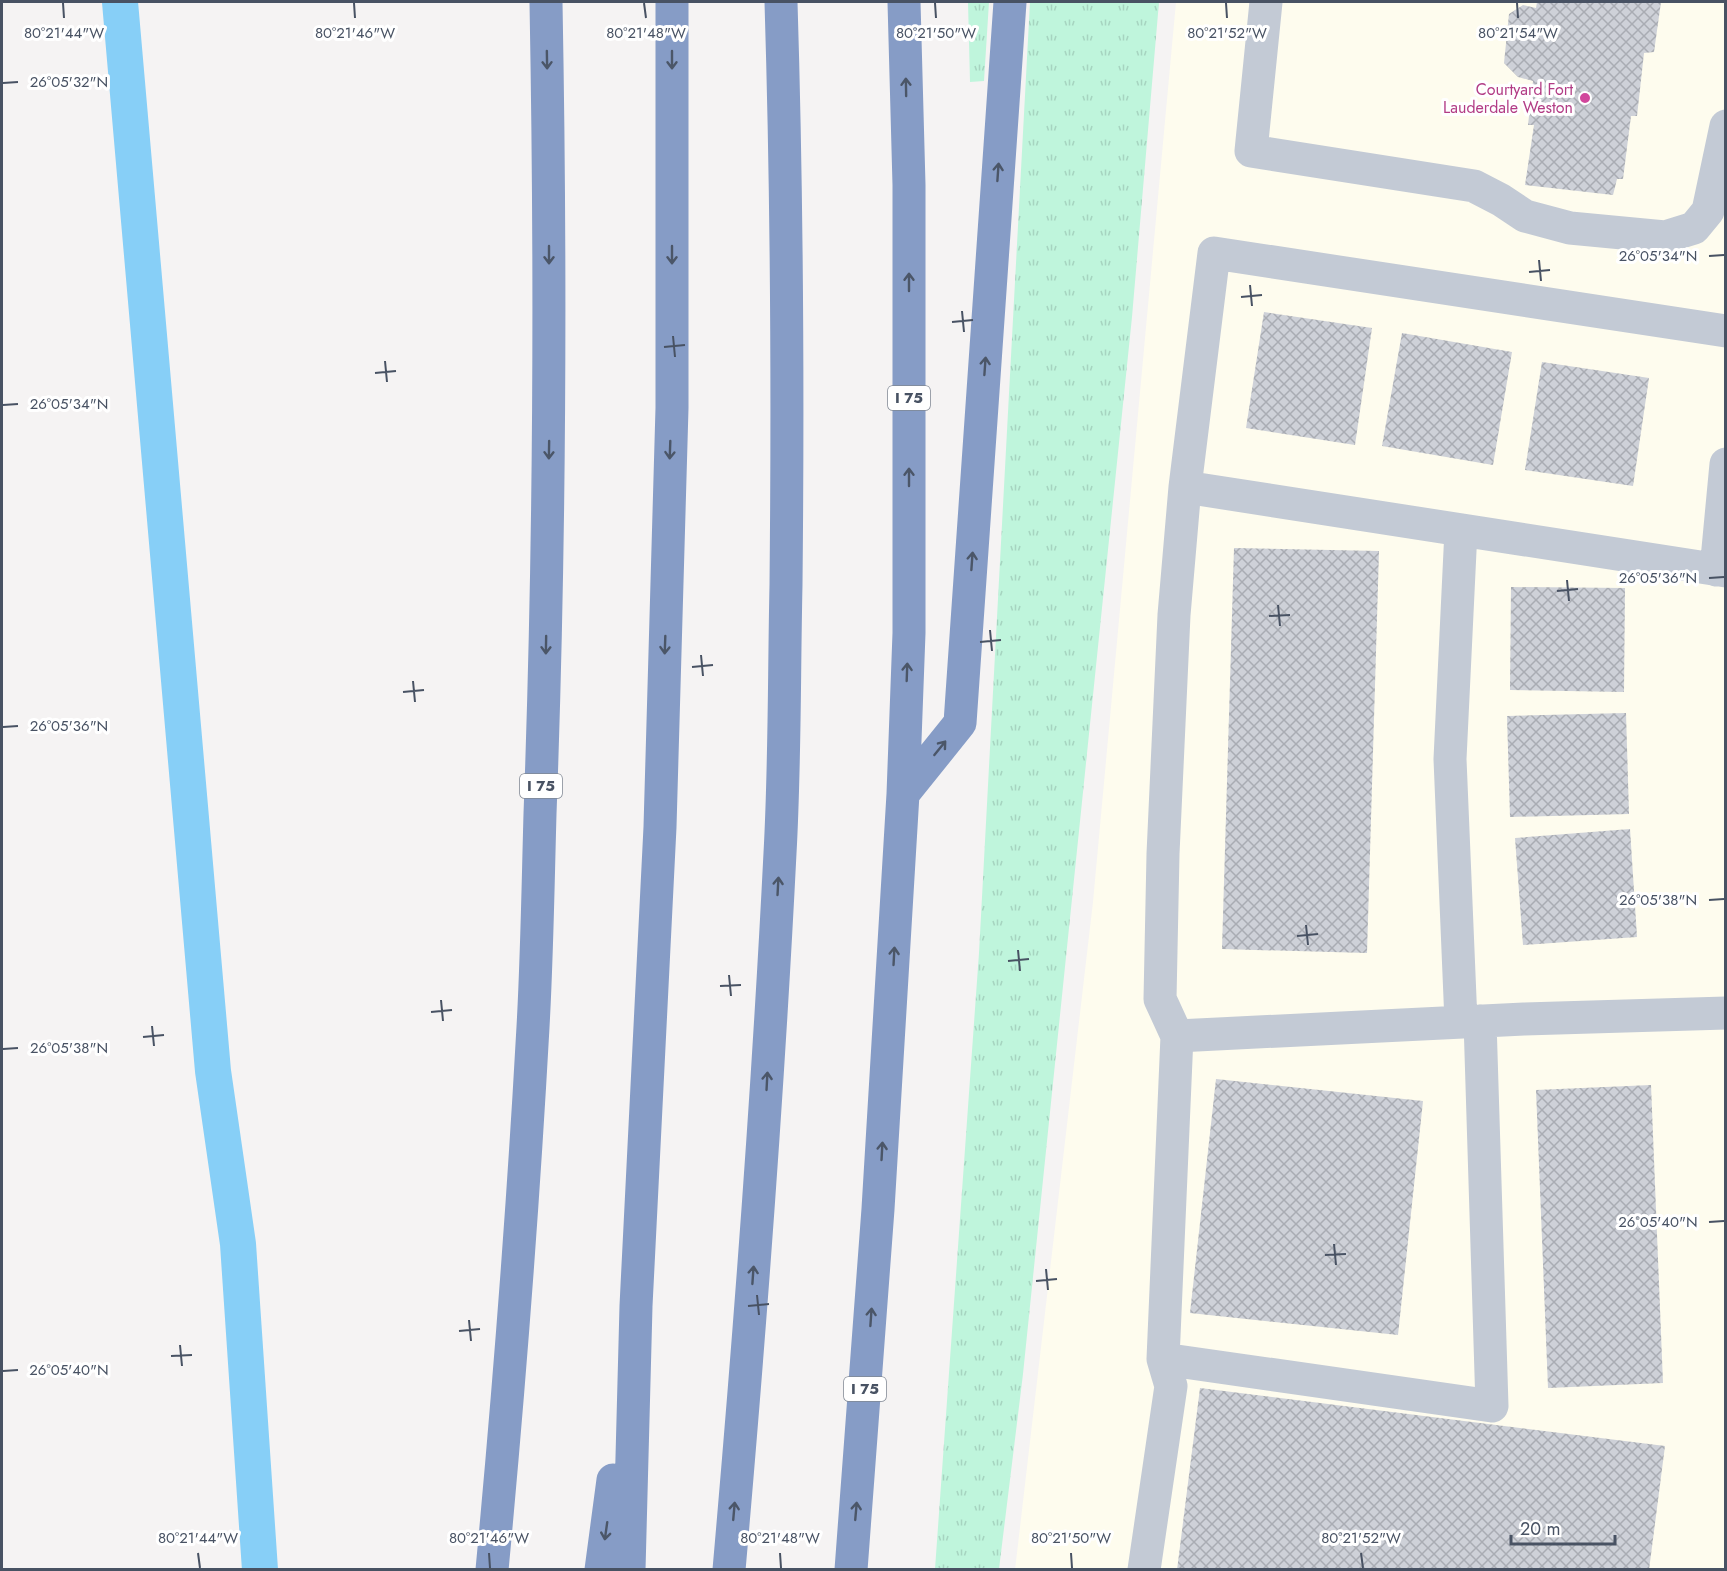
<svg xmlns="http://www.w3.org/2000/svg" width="1727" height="1571" font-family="Jost,sans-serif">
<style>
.commercial{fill:#fefcee}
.grass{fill:url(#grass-tufts)}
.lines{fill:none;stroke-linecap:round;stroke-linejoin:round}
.canal{stroke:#87cff7;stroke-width:36}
.building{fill:url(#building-cross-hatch)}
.minor{stroke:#c3cad5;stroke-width:33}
.highway{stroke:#869cc6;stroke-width:33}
.oneway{stroke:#4b5668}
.ticks{fill:none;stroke:#485263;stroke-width:2}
.hotel-dot{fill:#d1479c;stroke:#fff;stroke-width:2}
.labels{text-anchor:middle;stroke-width:6;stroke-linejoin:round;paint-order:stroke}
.shield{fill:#fff;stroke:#7f8692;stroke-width:1.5}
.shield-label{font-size:15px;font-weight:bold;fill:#485263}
.hotel-label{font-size:16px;fill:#b23c85;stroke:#fff;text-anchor:end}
.ticks-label{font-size:15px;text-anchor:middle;fill:#485263;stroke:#fff;stroke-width:6;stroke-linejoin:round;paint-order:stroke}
</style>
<defs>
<pattern id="grass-tufts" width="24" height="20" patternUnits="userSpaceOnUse" patternTransform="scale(1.5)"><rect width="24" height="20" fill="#bff5dc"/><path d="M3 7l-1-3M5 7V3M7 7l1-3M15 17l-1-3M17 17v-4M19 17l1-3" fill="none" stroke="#a6d4c0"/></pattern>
<pattern id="building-cross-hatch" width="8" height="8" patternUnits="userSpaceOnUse" patternTransform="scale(1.5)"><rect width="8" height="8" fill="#ced1d8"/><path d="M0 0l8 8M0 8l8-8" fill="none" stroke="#a9acb3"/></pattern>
</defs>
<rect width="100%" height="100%" fill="#f5f3f3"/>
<path class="commercial" d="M1176,2H1725V1569L1015,1570L1093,902Z"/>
<path class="grass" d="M968,2H989L984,81L970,82Z
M1030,2H1159L1132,317L1023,1374L999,1569H935L979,953Z"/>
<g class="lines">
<path class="canal" d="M120,2L213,1071L238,1244L260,1570"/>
</g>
<path class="building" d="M1537,2H1661L1654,52L1644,53L1637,116H1631L1623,179H1617L1613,195L1525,185L1534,125H1528L1533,81L1518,77L1504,63L1509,14L1523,5L1536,8Z
M1264,312L1372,328L1355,445L1246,428Z
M1402,333L1512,352L1493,465L1382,446Z
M1542,362L1649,378L1633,486L1525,470Z
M1234,548L1379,551L1367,953L1222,949Z
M1511,587L1625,588L1624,692L1510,690Z
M1626,713L1629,814L1510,817L1507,716Z
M1630,829L1637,937L1523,945L1515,838Z
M1216,1079L1423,1101L1398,1335L1190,1313Z
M1651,1085L1663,1383L1548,1388L1536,1090Z
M1200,1388L1665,1446L1649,1570H1177Z"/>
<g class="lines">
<path class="minor" d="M1266,2L1251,151L1474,186L1501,200L1525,216L1570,228L1665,237L1694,228L1708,211L1726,126
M1185,487L1214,253L1726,331
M1461,530L1450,759L1461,1022
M1716,570L1726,464
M1726,571L1185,487L1174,615L1163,854L1160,999L1177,1036L1524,1019L1726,1013
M1177,1036L1163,1359L1492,1406L1480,1021
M1144,1570L1171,1386L1163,1359"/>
<path class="highway" d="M903,794L960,723L1010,2
M492,1570C509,1389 523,1208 533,1027C537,956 538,885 540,814C550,543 551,272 546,2
M601,1570L613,1480
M629,1570L636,1306L660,827L672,408V2
M729,1570C750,1331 768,1092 780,853C785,764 784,675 786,585C788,391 787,196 781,2
M851,1570L878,1209L903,794L909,633V185L904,2"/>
</g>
<defs><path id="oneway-shaft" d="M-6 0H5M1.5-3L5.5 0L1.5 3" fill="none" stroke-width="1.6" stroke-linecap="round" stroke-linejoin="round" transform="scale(1.5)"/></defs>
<g class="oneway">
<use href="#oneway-shaft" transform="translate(547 60) rotate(89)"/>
<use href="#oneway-shaft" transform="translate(672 60) rotate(90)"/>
<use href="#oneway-shaft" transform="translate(906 87) rotate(-91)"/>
<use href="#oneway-shaft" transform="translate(998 172) rotate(-86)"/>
<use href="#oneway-shaft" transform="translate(549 255) rotate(90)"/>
<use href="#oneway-shaft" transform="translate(672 255) rotate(90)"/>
<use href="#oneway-shaft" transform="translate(909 282) rotate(-90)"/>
<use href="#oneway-shaft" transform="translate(985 366) rotate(-86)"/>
<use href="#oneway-shaft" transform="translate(549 450) rotate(91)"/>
<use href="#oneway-shaft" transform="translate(670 450) rotate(92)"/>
<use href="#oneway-shaft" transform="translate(909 477) rotate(-90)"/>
<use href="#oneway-shaft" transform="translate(972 561) rotate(-86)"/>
<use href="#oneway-shaft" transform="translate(546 645) rotate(91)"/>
<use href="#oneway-shaft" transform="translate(665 645) rotate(92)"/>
<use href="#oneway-shaft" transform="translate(907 672) rotate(-88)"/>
<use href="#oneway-shaft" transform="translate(940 748) rotate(-51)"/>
<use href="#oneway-shaft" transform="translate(778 886) rotate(-87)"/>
<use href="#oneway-shaft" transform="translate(894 956) rotate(-87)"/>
<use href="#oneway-shaft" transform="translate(767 1081) rotate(-87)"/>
<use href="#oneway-shaft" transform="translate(882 1151) rotate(-87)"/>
<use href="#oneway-shaft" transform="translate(753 1275) rotate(-86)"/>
<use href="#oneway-shaft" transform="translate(871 1317) rotate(-86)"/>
<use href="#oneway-shaft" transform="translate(734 1511) rotate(-85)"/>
<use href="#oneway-shaft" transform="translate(856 1511) rotate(-85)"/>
<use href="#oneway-shaft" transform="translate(606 1531) rotate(98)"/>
</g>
<path class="ticks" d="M63,3L64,18M354,3L355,18M644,3L646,18M935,3L936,18M1226,3L1227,18M1517,3L1518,18M3,83L18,82M1709,256L1724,255M1539,260L1541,281M1529,272L1550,270M1250,285L1252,306M1241,297L1262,295M962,311L964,332M952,322L973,320M673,336L675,357M664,347L685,345M385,361L387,382M375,373L396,371M3,405L18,404M1709,578L1724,577M1567,580L1569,601M1557,591L1578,589M1278,605L1280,626M1269,616L1290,615M990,630L992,651M980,642L1001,640M701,655L703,676M692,667L713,665M413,681L415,702M403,692L424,690M3,727L18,726M1709,900L1724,899M1306,925L1308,945M1297,936L1318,934M1018,950L1020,971M1008,961L1029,959M729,975L731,996M720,986L741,985M441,1000L443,1021M431,1012L452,1010M152,1026L154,1046M143,1037L164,1035M3,1049L18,1048M1709,1222L1724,1221M1334,1244L1336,1265M1325,1255L1346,1254M1046,1269L1048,1290M1036,1281L1057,1279M757,1295L759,1315M748,1306L769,1304M469,1320L471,1341M459,1331L480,1329M180,1345L182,1366M171,1356L192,1355M3,1371L18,1370M198,1553L200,1568M489,1553L490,1568M780,1553L781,1568M1071,1553L1072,1568M1361,1553L1363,1568"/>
<circle class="hotel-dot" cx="1585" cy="98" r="6"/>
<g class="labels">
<g class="shield">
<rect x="888" y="386" width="42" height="24" rx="4.5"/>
<rect x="520" y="774" width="42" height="24" rx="4.5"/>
<rect x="844" y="1377" width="42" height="24" rx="4.5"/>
</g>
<g class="shield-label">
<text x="909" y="403">I 75</text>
<text x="541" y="791">I 75</text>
<text x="865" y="1394">I 75</text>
</g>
<g class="hotel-label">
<text x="1573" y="95">Courtyard Fort<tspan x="1573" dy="18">Lauderdale Weston</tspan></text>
</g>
</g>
<g class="ticks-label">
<text x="64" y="38">80°21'44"W</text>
<text x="355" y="38">80°21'46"W</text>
<text x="646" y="38">80°21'48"W</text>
<text x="936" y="38">80°21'50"W</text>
<text x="1227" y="38">80°21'52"W</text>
<text x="1518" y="38">80°21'54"W</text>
<text x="69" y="87">26°05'32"N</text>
<text x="1658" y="261">26°05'34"N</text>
<text x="69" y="409">26°05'34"N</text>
<text x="1658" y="583">26°05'36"N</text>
<text x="69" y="731">26°05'36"N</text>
<text x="1658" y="905">26°05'38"N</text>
<text x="69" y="1053">26°05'38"N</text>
<text x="1658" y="1227">26°05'40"N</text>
<text x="69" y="1375">26°05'40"N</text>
<text x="198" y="1543">80°21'44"W</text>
<text x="489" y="1543">80°21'46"W</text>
<text x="780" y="1543">80°21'48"W</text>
<text x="1071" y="1543">80°21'50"W</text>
<text x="1361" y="1543">80°21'52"W</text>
</g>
<rect width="1727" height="1571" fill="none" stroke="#485263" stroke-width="6"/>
<path d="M1511 1535v9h104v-9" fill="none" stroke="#485263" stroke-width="3"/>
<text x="1520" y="1535" font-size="18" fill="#485263" stroke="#ffffff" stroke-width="4.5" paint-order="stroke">20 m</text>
</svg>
